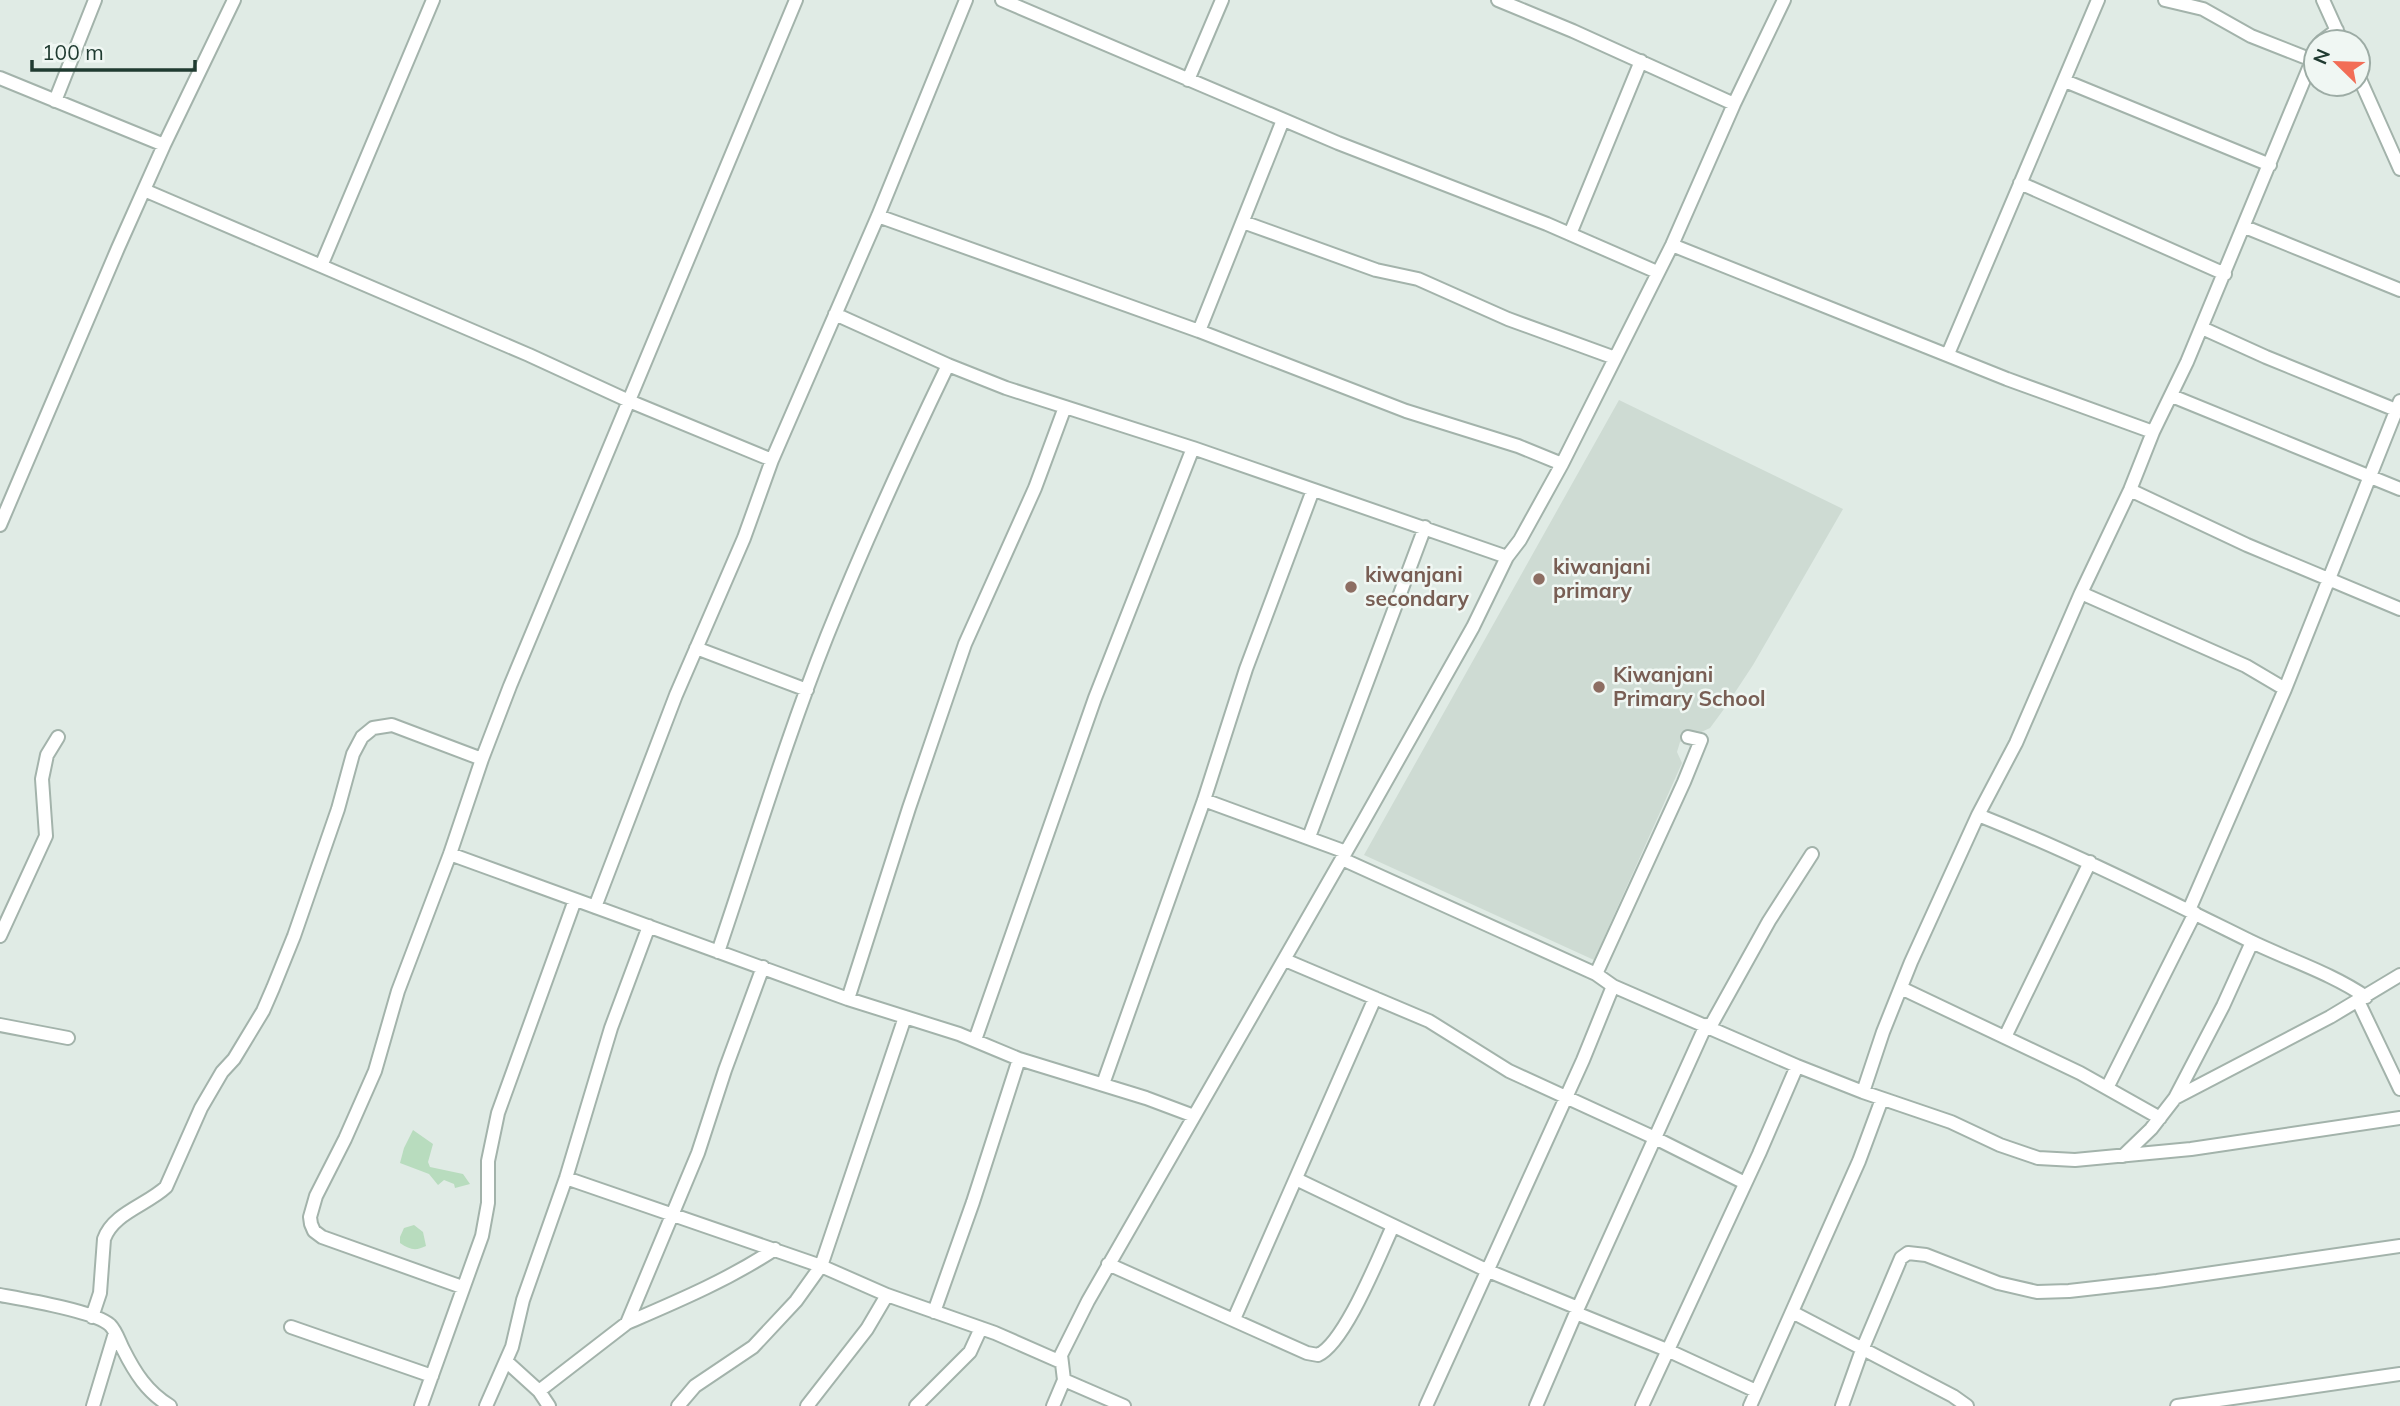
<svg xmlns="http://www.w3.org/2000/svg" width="2400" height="1406" font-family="Mulish,sans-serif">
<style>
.built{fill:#cedbd3}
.green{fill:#b8dcbe}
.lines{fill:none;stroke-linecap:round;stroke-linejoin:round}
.minor-casing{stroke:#a3b3ab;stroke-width:16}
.minor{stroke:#fff;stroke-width:12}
.education-dot{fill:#8d6e63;stroke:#f0f7f3;stroke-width:2.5}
.labels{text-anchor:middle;stroke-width:5;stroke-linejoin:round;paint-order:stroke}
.education-label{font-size:21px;font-weight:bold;fill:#785e54;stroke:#f0f7f3;text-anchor:start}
</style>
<rect width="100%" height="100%" fill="#e0ebe5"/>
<path class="built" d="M1619,400L1843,509L1753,665L1724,709L1710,728L1680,742L1677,752L1682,763L1594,960L1364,855Z"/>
<path class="green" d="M413,1130L433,1144L428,1162L430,1167L463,1174L470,1184L455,1188L454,1184L444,1180L438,1185L429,1174L400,1163L404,1148Z
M414,1225L423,1232L426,1246C416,1251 410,1250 400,1243V1237L404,1228Z"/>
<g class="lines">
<g class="minor-casing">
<path id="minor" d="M1002,0L1338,143L1547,224L1657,272
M1498,0L1573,31L1734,104
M2165,0L2203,9L2251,36L2312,60
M2323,0L2342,42
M2321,42L2337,30
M2358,75L2400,169
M0,78L164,145
M1188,80L1222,0
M2065,81L2270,165
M55,101L95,0
M2020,183L2225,274
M144,190L529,355L629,401L772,460
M878,216L1199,331L1406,411L1518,446L1562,464
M1243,222L1376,270L1418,279L1508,319L1615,358
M2245,227L2400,290
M1570,234L1641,61
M1672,245L2007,379L2153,432
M321,266L433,0
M835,314L948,365L1006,388L1193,448L1507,557
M2202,328L2266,357L2396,410
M1199,331L1283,120
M1948,354L2098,0
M2172,396L2400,489
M2130,490L2247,545L2400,609
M0,525L118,248L164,145L234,0
M2081,593L2246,666L2285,689
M696,648L807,690
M1204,800L1346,852
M1978,815C2072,852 2161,897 2250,941C2289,960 2331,973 2366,997
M1309,837L1425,527
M450,854L848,999L959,1034L1019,1059L1146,1098L1194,1116
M1342,859L1596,974L1613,986L1797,1066L1863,1092L1951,1122L2000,1145L2038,1158L2075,1160L2191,1149L2400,1118
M595,907L676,695L744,538L772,460L878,216L966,0
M2189,910L2285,689L2400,401
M0,936L46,836L42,779L47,755L58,737
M718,952C754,846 786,739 827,636C864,544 905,454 948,365
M1285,960L1429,1021L1509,1071L1655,1138L1745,1183
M1596,974L1684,782L1701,740L1688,737
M1901,988L2080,1073L2160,1118
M848,999L909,808L965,644L1035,488L1065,407
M2358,1001L2400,1089
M0,1025L68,1038
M1710,1027L1769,921L1812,854
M2005,1037L2090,862
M975,1040L1095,698L1193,448
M1103,1084L1204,800L1246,669L1313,490
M2107,1088L2195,913
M1863,1092L1883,1032L1911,962L1978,815L2016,743L2081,593L2130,490L2153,432L2187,362L2316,51
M2175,1098L2330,1017L2400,975
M2123,1156L2151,1129L2175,1098L2223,1006L2252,942
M566,1178L821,1266L887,1295L995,1333L1061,1362
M1296,1179L1486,1270L1578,1308
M1108,1264L1307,1353L1318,1355C1345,1343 1379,1256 1393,1226
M462,1287L322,1237L314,1231L311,1224L310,1217L316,1196L345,1139L375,1071L398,991L450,854L482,759L510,686L796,0
M0,1295C22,1299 95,1311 110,1325C116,1331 119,1341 123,1349C135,1373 147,1392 170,1406
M934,1312L973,1202L1019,1059
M1792,1312L1953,1396L1967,1406
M1576,1313L1667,1350L1756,1391
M92,1317L100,1293L104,1239C113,1213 147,1205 166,1187L201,1108L222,1072L234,1059L263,1011L273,988L294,936L338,809L353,754L362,737L373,728L392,725L482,759
M1234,1319L1375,998
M627,1323C678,1301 728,1280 775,1249
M291,1327L432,1376
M507,1362L539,1391L549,1406
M1064,1380L1124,1406
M539,1391L627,1323L698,1153L725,1070L763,967
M93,1406L115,1333
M421,1406L482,1236L488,1203V1161L498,1113L575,900
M486,1406L512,1347L523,1300L566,1178L611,1028L649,926
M678,1406L695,1386L753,1347L796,1301L821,1266L905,1017
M807,1406L867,1329L887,1295
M916,1406L970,1352L981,1328
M1053,1406L1064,1380L1061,1355L1088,1301L1363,822L1473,627L1507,557L1520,540L1562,464L1672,245L1734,104L1784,0
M1426,1406L1583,1060L1613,986
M1536,1406L1578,1308L1706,1025
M1642,1406L1759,1154L1797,1066
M1750,1406L1859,1161L1882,1099
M1842,1406L1862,1350L1901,1258L1908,1253L1926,1255L1998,1283L2037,1292L2069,1291L2157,1281L2400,1246
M2177,1406L2400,1374"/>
</g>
<use href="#minor" class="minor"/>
</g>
<g class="education-dot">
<circle cx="1539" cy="579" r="7"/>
<circle cx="1351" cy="587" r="7"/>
<circle cx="1599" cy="687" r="7"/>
</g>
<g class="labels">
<g class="education-label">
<text x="1553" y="574">kiwanjani<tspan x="1553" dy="24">primary</tspan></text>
<text x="1365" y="582">kiwanjani<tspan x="1365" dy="24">secondary</tspan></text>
<text x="1613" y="682">Kiwanjani<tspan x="1613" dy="24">Primary School</tspan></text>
</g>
</g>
<g transform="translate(2337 63) rotate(293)"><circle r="33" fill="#f0f7f3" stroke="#9daca5" stroke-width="2"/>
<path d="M0-5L12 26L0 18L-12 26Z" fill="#f26d56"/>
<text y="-10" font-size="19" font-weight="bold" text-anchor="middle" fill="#203b31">N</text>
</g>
<path d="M32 60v10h163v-10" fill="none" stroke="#203b31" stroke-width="3.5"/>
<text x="42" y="60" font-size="21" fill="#203b31" stroke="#f0f7f3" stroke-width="5" paint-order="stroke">100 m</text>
</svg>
